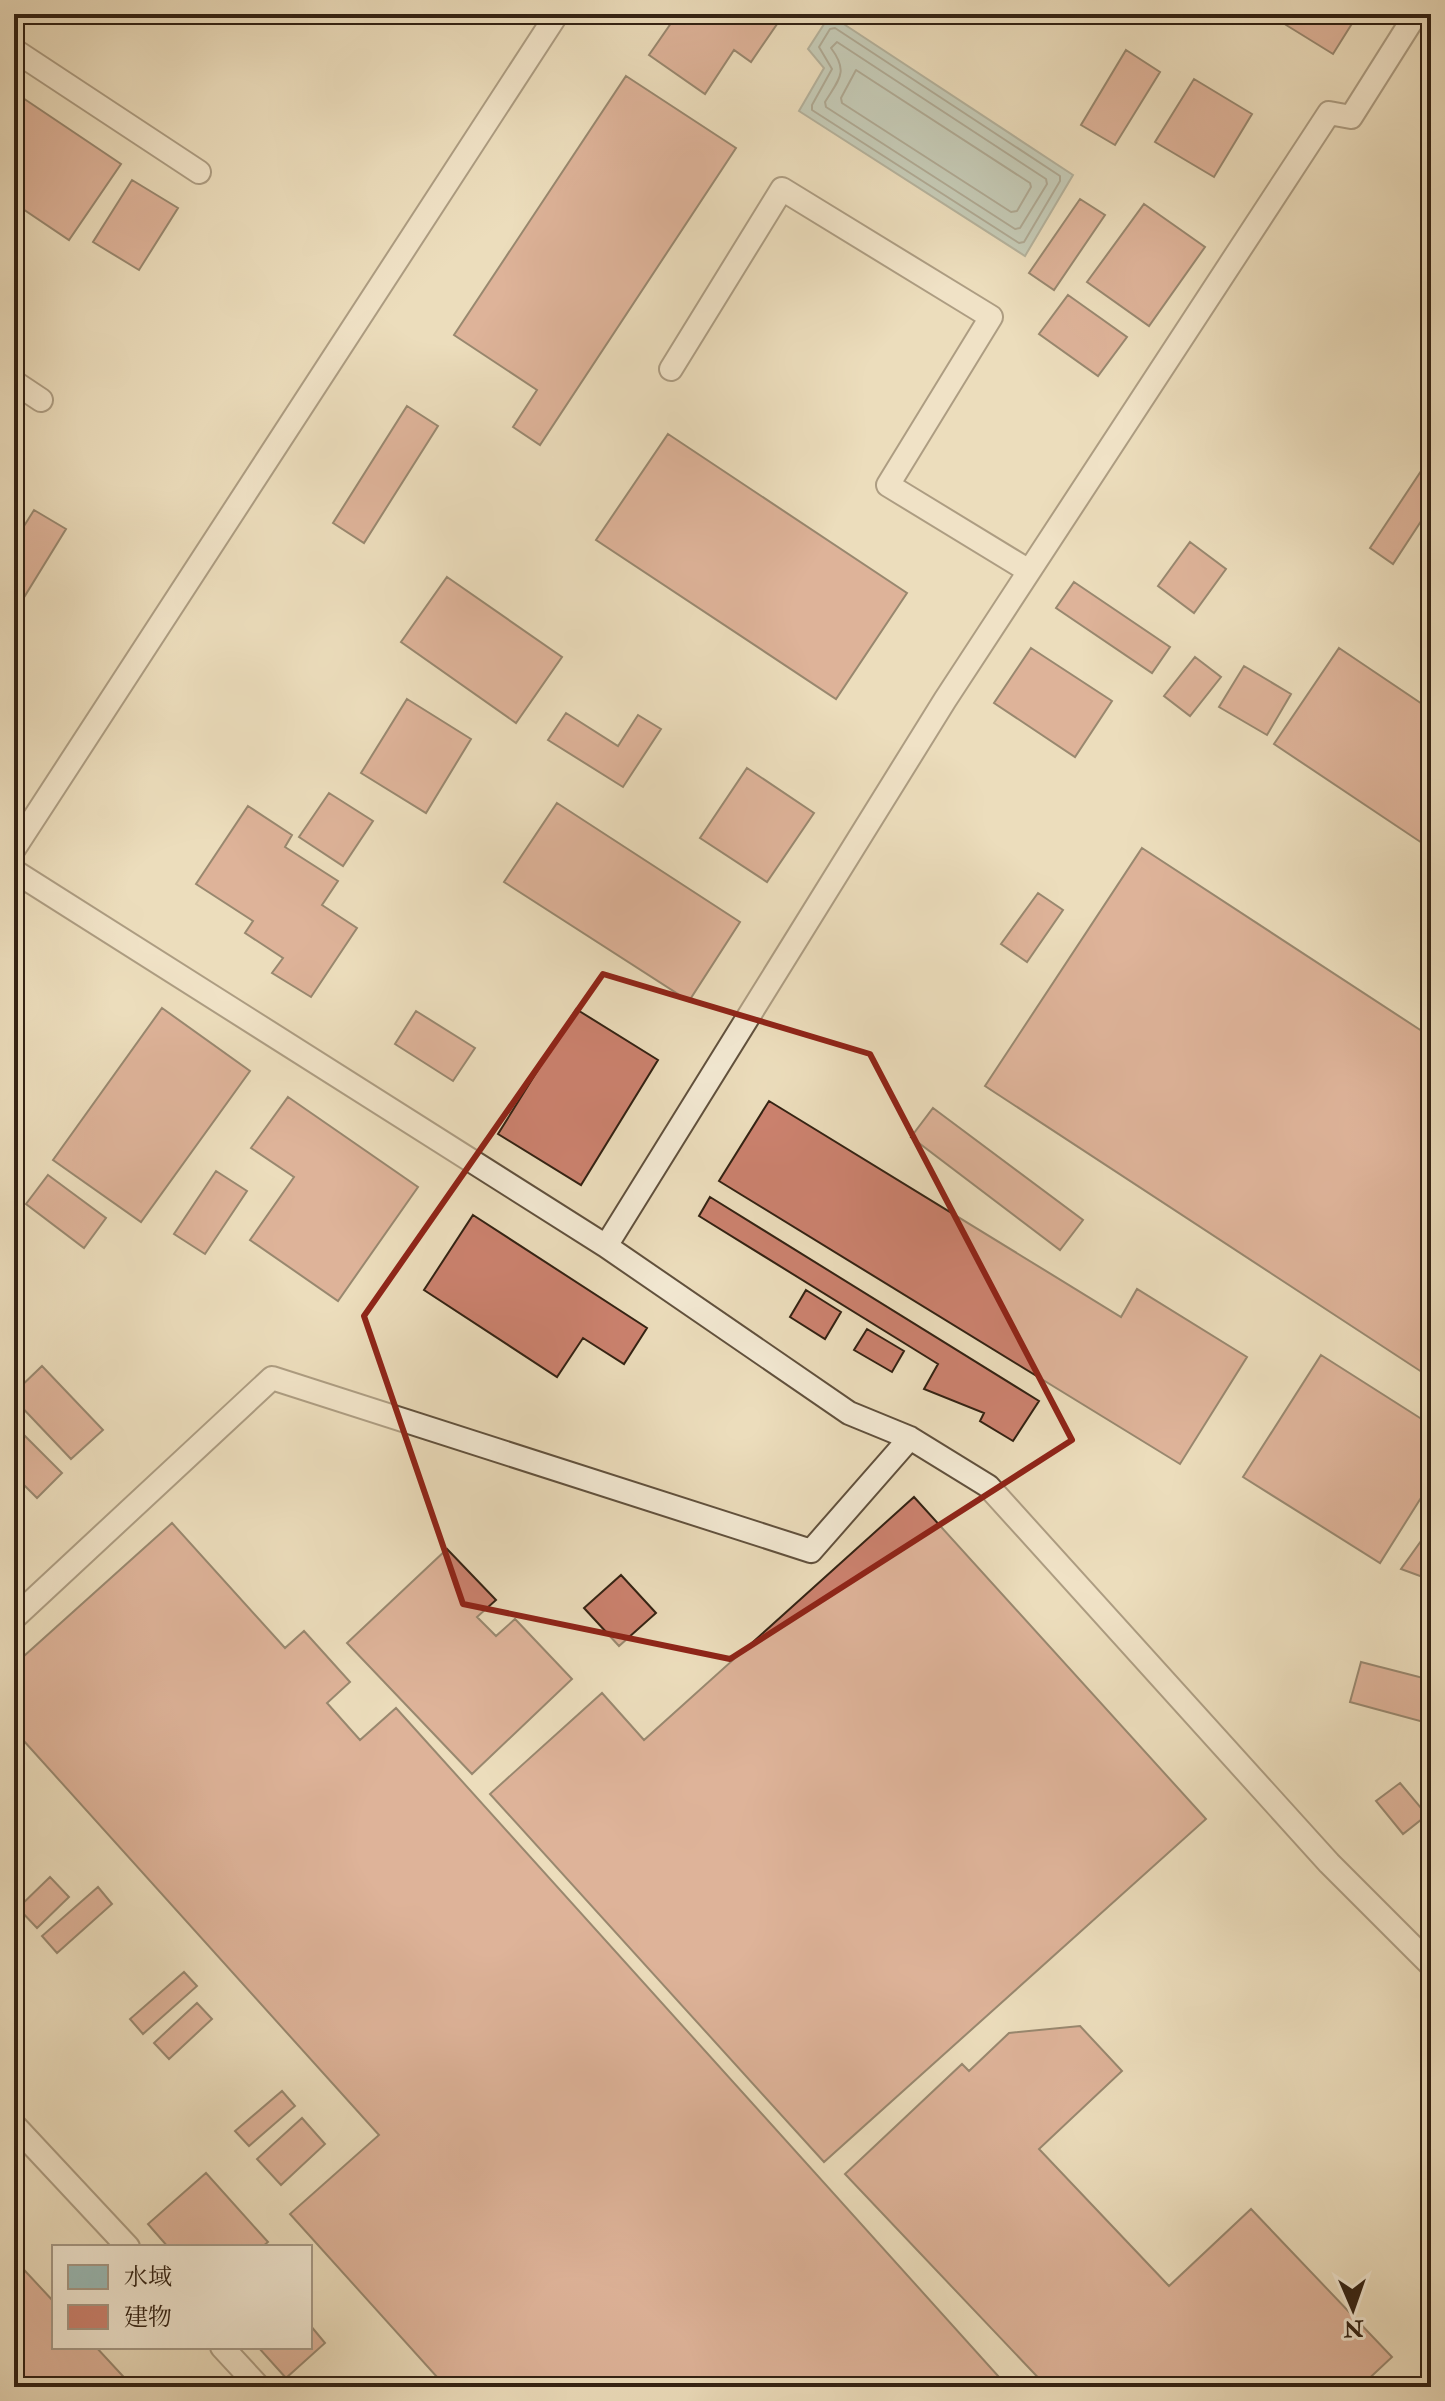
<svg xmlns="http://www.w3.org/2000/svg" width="1445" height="2401" font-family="'IM FELL Double Pica','Noto Serif JP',serif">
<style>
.water{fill:#9abbb7;stroke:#717e75;stroke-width:2}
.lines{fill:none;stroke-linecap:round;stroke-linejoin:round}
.shore{stroke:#666e65;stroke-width:2}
.building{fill:#cc826f;stroke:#332213;stroke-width:2}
.service-casing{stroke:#61513d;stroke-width:26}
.service{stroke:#f3e9d3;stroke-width:22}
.marked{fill:none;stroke:#8f2418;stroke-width:6;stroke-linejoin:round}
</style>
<rect width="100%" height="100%" fill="#ecddbc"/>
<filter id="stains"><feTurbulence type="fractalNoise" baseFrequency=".0025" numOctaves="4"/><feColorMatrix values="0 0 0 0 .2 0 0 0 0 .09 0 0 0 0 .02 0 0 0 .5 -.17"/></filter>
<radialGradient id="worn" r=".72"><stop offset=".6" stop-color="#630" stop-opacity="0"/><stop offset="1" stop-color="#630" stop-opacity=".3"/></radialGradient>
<path class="water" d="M830,15L1073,175L1025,256L799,111L824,68L808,49Z"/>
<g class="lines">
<path class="shore" d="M835,28L1060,176V181L1024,242L1019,243L812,110V105L832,69L819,47L830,29Z
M837,42L1046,179L1047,184L1020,228L1015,229L826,107L825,102C839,79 849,72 831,48Z
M856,70L1030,183L1031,187L1017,211L1011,212L842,103L841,98Z"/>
</g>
<path class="building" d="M673,14H784L751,62L734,50L705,94L649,55L676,16Z
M1281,14H1358L1333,54L1278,20Z
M1126,50L1160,72L1115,145L1081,125Z
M626,76L736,148L540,445L513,427L537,390L454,335Z
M1194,79L1252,114L1214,177L1155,142Z
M14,92L121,164L69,240L14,203Z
M132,180L178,208L139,270L93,242Z
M1080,199L1105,215L1054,290L1029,273Z
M1144,204L1205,247L1149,326L1087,282Z
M1068,295L1127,337L1098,376L1039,334Z
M407,406L438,426L364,543L333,523Z
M668,434L907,593L836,699L596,540Z
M1431,456V506L1393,564L1370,548Z
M34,510L66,529L15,612L14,542Z
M1190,542L1226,569L1194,613L1158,586Z
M447,577L562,657L516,723L401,642Z
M1074,582L1170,647L1152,673L1056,608Z
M1031,648L1112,701L1075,757L994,703Z
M1339,648L1431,710V849L1274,744Z
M1195,657L1221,677L1190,716L1164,696Z
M1244,666L1291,694L1267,735L1219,707Z
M407,699L471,739L426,813L361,773Z
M566,713L618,746L638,715L661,729L623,787L548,740Z
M747,768L814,813L767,882L700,838Z
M329,793L373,821L343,866L299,837Z
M557,803L740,922L689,1001L504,882Z
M248,806L292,835L285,847L338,881L322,905L357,928L311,997L272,973L283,958L245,933L253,921L196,884Z
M1142,848L1431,1037V1378L985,1086Z
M1038,893L1063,910L1027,962L1001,944Z
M162,1008L250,1071L141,1222L53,1160Z
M576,1009L658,1060L581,1185L498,1134Z
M416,1011L475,1048L453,1081L395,1044Z
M288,1097L418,1187L338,1301L250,1240L294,1177L251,1148Z
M769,1101L1121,1317L1137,1289L1247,1357L1180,1464L719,1181Z
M933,1108L1083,1220L1060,1250L911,1137Z
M216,1171L247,1191L205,1254L174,1234Z
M48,1175L106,1218L84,1248L26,1204Z
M710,1197L1039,1401L1013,1441L980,1421L984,1413L924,1389L938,1364L699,1216Z
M473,1215L647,1328L624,1364L583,1338L557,1377L424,1290Z
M806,1290L841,1312L825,1339L790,1317Z
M867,1329L904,1351L892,1372L854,1350Z
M1321,1355L1431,1425V1482L1380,1563L1243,1477Z
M42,1366L103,1430L71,1459L14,1399V1393Z
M14,1425L62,1473L37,1498L14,1475Z
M914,1497L1206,1819L824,2162L490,1794L602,1693L644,1740Z
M172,1523L285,1648L304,1631L350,1682L327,1703L360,1740L396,1708L1008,2387H446L290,2214L379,2135L14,1730V1665Z
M1431,1527V1580L1401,1569Z
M447,1549L496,1600L477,1617L496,1636L515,1619L572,1679L472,1774L347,1643Z
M621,1575L656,1613L619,1646L584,1608Z
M1361,1662L1431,1680V1724L1350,1702Z
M1400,1783L1427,1815L1403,1834L1376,1801Z
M50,1877L69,1897L37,1928L18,1908Z
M98,1887L112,1904L57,1953L42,1936Z
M184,1972L197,1986L143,2034L130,2019Z
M197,2003L212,2019L169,2059L154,2043Z
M1080,2026L1122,2071L1039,2149L1169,2286L1251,2209L1392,2357L1360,2387H1047L845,2174L962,2064L969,2071L1009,2033Z
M282,2091L295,2106L249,2146L235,2131Z
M302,2118L325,2144L281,2185L257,2159Z
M206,2173L268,2242L262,2247H168L148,2224Z
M14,2259L54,2302V2347H96L133,2387H14Z
M310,2325L325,2343L286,2378L258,2347H310Z"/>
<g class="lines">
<g class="service-casing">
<path id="service" d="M14,50L199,172
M671,369L782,189L991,317L888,485L1029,571
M14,382L41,400
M14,849L557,14
M14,871L606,1246L849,1413L910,1438L988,1486L1329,1863L1431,1965
M606,1246L945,700L1329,113L1351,117L1416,14
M14,1618L272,1378L811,1551L910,1438
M14,2125L128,2247
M222,2347L259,2387"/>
</g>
<use href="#service" class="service"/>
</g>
<path d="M0 0H1445V2401H0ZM603,974L870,1054L1072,1440L730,1659L463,1604L364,1316Z" fill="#ecddbc" fill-opacity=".55" fill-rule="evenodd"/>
<path class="marked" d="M603,974L870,1054L1072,1440L730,1659L463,1604L364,1316Z"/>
<rect width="1445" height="2401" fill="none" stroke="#ecddbc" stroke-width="48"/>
<rect x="16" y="16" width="1413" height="2369" fill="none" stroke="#332213" stroke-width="4"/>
<rect x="24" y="24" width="1397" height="2353" fill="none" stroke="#332213" stroke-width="2"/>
<rect x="52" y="2245" width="260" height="104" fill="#f3e9d3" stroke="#a69986" stroke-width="2"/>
<rect x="68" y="2265" width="40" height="24" fill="#9abbb7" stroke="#a69986" stroke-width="2"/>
<text x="124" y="2285" font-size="24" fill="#332213">水域</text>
<rect x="68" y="2305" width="40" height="24" fill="#cc826f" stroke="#a69986" stroke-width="2"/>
<text x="124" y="2325" font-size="24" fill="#332213">建物</text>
<g transform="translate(1353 2309) rotate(178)" stroke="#f3e9d3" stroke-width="6" paint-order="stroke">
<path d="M0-6L14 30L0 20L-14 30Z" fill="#332213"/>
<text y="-12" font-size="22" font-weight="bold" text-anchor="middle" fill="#332213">N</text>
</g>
<rect width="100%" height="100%" filter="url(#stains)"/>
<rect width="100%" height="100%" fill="url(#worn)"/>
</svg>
